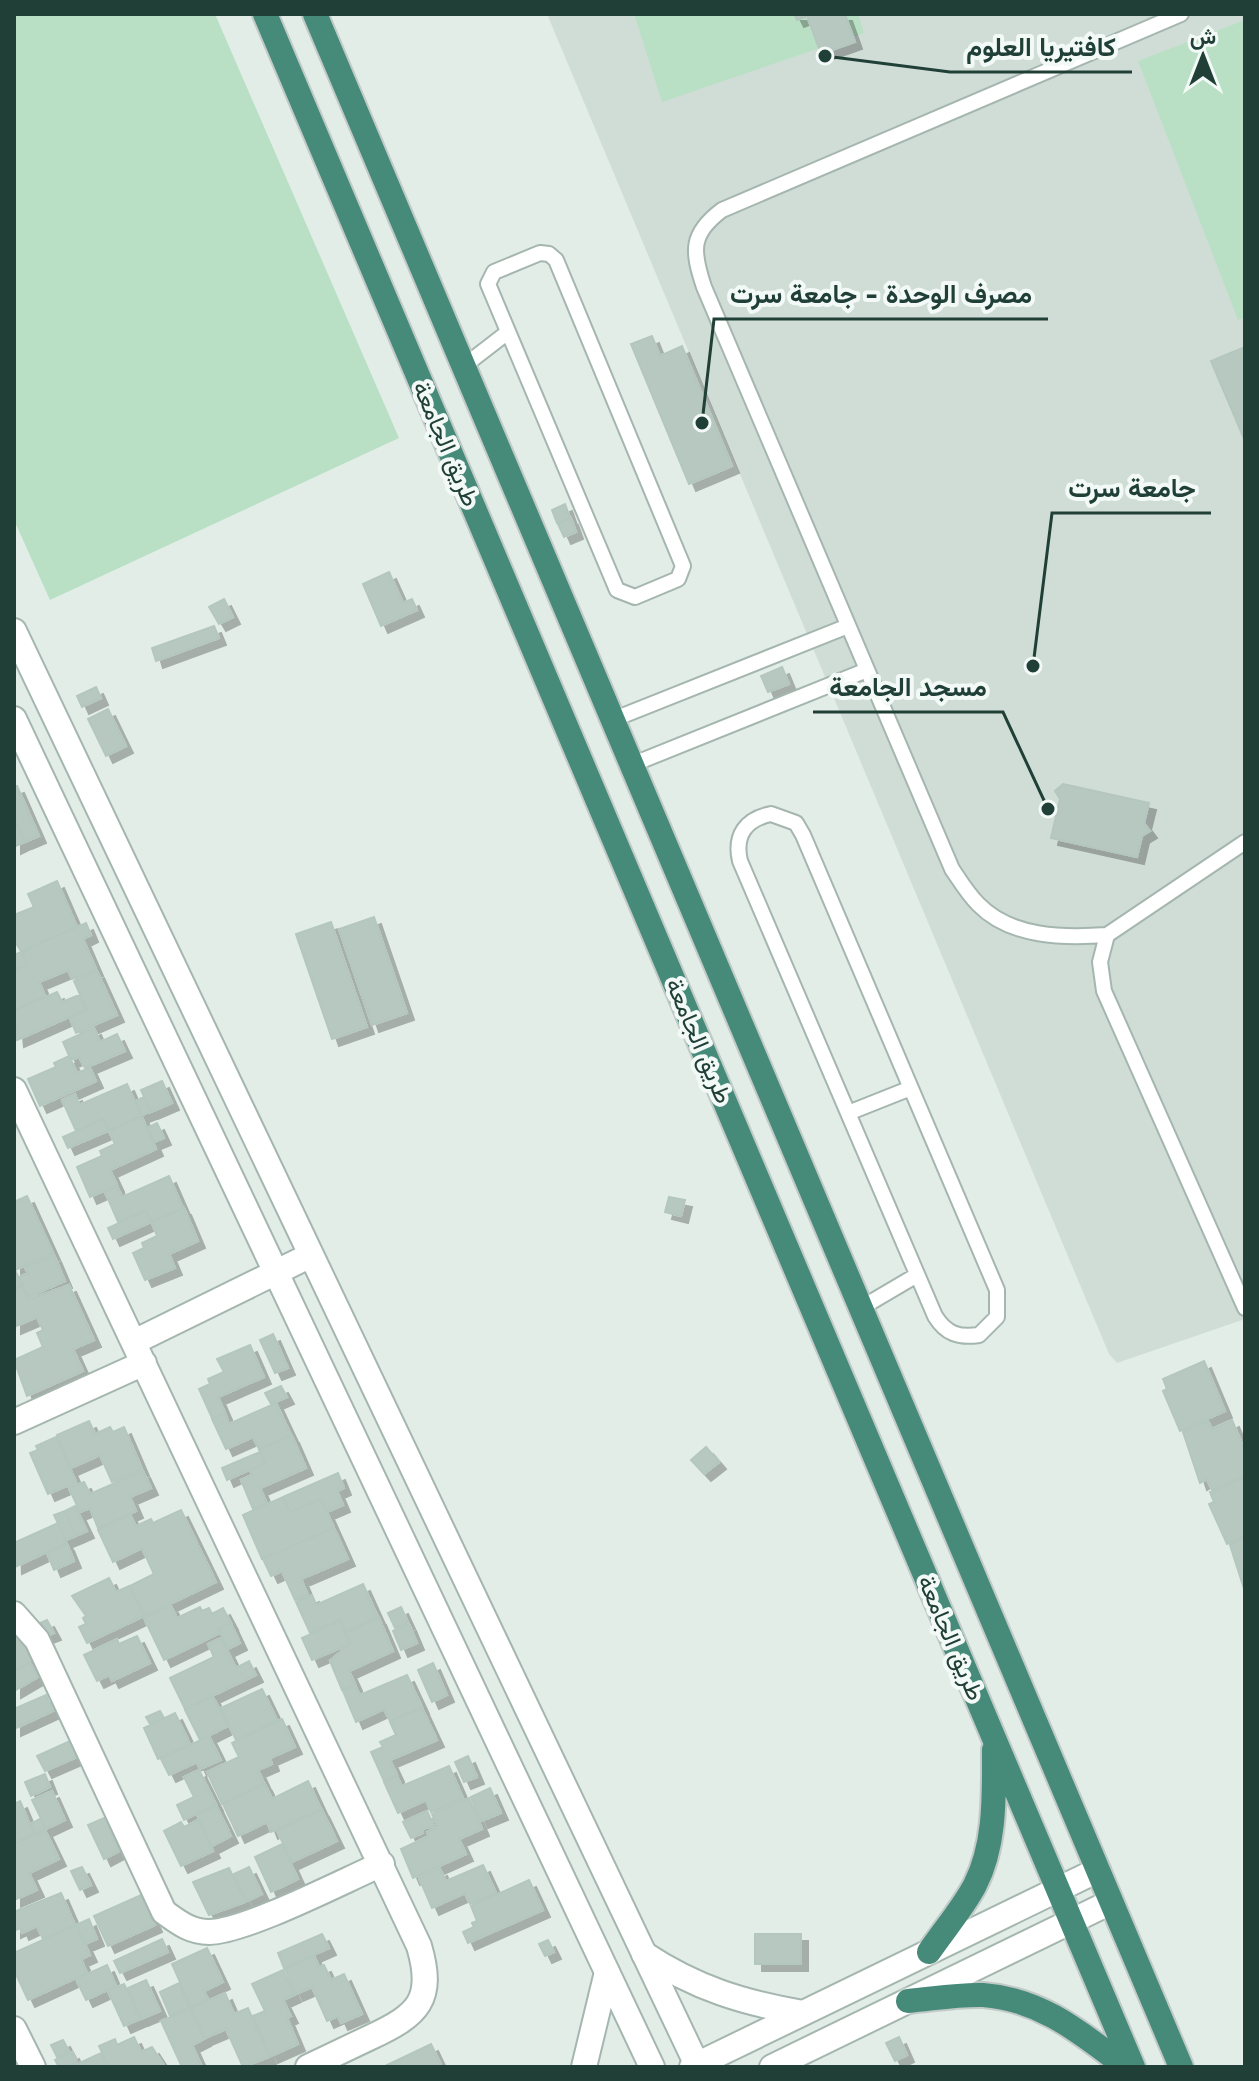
<svg xmlns="http://www.w3.org/2000/svg" width="1259" height="2081" font-family="'Work Sans',Vazirmatn,sans-serif">
<style>
.built{fill:#d0ddd7}
.green{fill:#b9e0c4}
.building{fill:#b7c8c1;stroke:#b4c7bf;stroke-width:2;filter:url(#shadow)}
.lines{fill:none;stroke-linecap:round;stroke-linejoin:round}
.service-casing{stroke:#a4b6af;stroke-width:18}
.minor-casing{stroke:#a4b6af;stroke-width:28}
.tertiary-casing{stroke:#a4b6af;stroke-width:28}
.trunk-casing{stroke:#c1cac7;stroke-width:28}
.service{stroke:#fff;stroke-width:14}
.minor{stroke:#fff;stroke-width:24}
.tertiary{stroke:#fff;stroke-width:24}
.trunk{stroke:#468a7a;stroke-width:24}
.labels{text-anchor:middle;stroke-width:8;stroke-linejoin:round;paint-order:stroke}
.street-label{font-size:24px;fill:#204037;stroke:#f3f9f6}
.leader{fill:none;stroke:#204037;stroke-width:3}
.callout-dot{fill:#204037;stroke:#f3f9f6;stroke-width:3}
.callout-label{font-size:26px;text-anchor:middle;font-weight:bold;fill:#204037;stroke:#f3f9f6;stroke-width:8;stroke-linejoin:round;paint-order:stroke}
</style>
<defs>
<filter id="shadow"><feDropShadow dx="7" dy="7" stdDeviation="0" flood-color="#0004"/></filter>
</defs>
<rect width="100%" height="100%" fill="#e2ede8"/>
<path class="built" d="M547,14H1245V1319L1117,1363L1109,1354Z"/>
<path class="green" d="M14,14H215L399,438L50,600L14,520Z
M634,14H858L864,33L662,102Z
M1245,20V317L1238,320L1138,61Z"/>
<path class="building" d="M794,14H845L855,42L821,54L807,16L797,20Z
M652,336L660,356L682,346L732,466L689,484L631,344Z
M1245,347V441L1211,361Z
M565,504L570,518L557,523L552,510Z
M571,518L576,532L564,537L558,524Z
M389,572L403,603L412,599L417,610L381,626L363,584Z
M224,599L233,617L219,624L209,607Z
M214,626L219,638L156,661L152,648Z
M782,667L789,684L768,692L761,676Z
M96,687L101,698L82,707L77,696Z
M108,709L126,746L106,756L88,719Z
M1063,784L1149,803L1144,823L1150,831L1142,836L1137,857L1051,838L1060,799L1055,791Z
M17,786L39,836L25,842L14,817V787Z
M14,819L24,842L14,847Z
M57,881L77,927L21,951L14,940V915L34,907L28,894Z
M374,917L407,1013L372,1025L339,929Z
M331,922L367,1027L332,1039L296,934Z
M86,923L91,935L83,939L96,969L72,979L68,970L39,982L45,996L14,1010V971L27,965L22,952Z
M21,952L27,965L14,970V955Z
M97,971L117,1015L76,1033L70,1018L87,1010L74,981Z
M57,992L62,1002L79,995L85,1010L17,1040L14,1011Z
M94,1028L100,1042L117,1034L125,1051L85,1068L79,1057L71,1060L63,1042Z
M69,1056L77,1073L90,1068L96,1081L40,1106L28,1079L56,1067L54,1063Z
M162,1081L172,1103L151,1112L141,1090Z
M127,1084L141,1116L109,1130L104,1118L76,1131L62,1100L75,1094L79,1105Z
M144,1097L150,1112L142,1115L136,1101Z
M142,1117L156,1149L110,1170L117,1185L90,1197L77,1167L102,1156L100,1151L115,1144L109,1131Z
M104,1119L108,1131L68,1148L63,1137Z
M157,1123L164,1138L154,1142L147,1128Z
M169,1176L183,1208L151,1222L146,1210L118,1222L105,1192L117,1186L122,1197Z
M27,1196L53,1253L15,1270L22,1284L14,1288V1202Z
M669,1197L685,1200L681,1216L665,1212Z
M184,1208L198,1241L169,1254L175,1268L145,1280L133,1253L144,1248L142,1243L157,1236L152,1223Z
M146,1211L151,1222L113,1239L108,1228Z
M54,1255L65,1281L29,1297L20,1277L28,1273L25,1268Z
M69,1285L94,1340L73,1349L83,1371L27,1396L14,1360L43,1347L37,1333L43,1330L37,1317L14,1327V1290L22,1286L28,1300Z
M273,1334L288,1368L275,1373L260,1340Z
M250,1345L264,1377L218,1397L225,1413L212,1418L199,1389L210,1384L208,1379L224,1372L217,1359Z
M1204,1361L1225,1411L1180,1431L1163,1391L1167,1389L1163,1379Z
M281,1386L287,1397L271,1404L265,1393Z
M276,1403L291,1435L259,1449L253,1437L226,1449L212,1419L225,1413L229,1424Z
M1232,1420L1245,1451V1475L1212,1490L1207,1479L1200,1483L1183,1432L1208,1421L1212,1429Z
M89,1421L95,1434L110,1427L113,1432L124,1427L142,1469L112,1482L100,1455L71,1468L57,1435Z
M292,1436L306,1468L260,1488L267,1504L253,1509L241,1480L252,1475L250,1470L265,1463L259,1450Z
M56,1437L76,1482L48,1494L30,1453L38,1450L36,1446Z
M706,1447L719,1462L704,1474L691,1460Z
M260,1452L265,1463L227,1480L222,1468Z
M143,1471L151,1488L130,1497L136,1511L98,1528L90,1508L80,1512L69,1488L84,1482L90,1494Z
M338,1473L344,1488L337,1491L343,1505L327,1512L321,1499L290,1512L283,1497Z
M1245,1477V1536L1227,1544L1209,1504L1214,1502L1210,1492Z
M283,1497L290,1512L321,1499L334,1528L262,1559L243,1515Z
M75,1506L87,1531L76,1536L65,1511Z
M181,1510L216,1582L145,1616L130,1586L154,1574L142,1548L113,1562L98,1530L130,1515L136,1526L151,1519L153,1523Z
M65,1511L76,1536L66,1540L54,1515Z
M58,1523L66,1543L15,1567L14,1543Z
M334,1528L348,1559L301,1579L308,1595L295,1600L282,1571L271,1576L263,1559Z
M1245,1538V1592L1230,1545Z
M67,1544L74,1561L54,1570L47,1553Z
M109,1578L116,1592L129,1586L144,1616L87,1643L79,1627L86,1624L83,1618L86,1616L72,1596Z
M363,1584L378,1617L346,1631L340,1619L310,1633L296,1602L312,1595L316,1605Z
M171,1606L177,1618L200,1607L202,1611L209,1608L212,1614L223,1608L231,1623L218,1629L220,1633L164,1660L144,1618Z
M401,1607L408,1622L395,1628L388,1613Z
M379,1618L393,1651L349,1671L355,1684L342,1690L330,1661L351,1643L346,1633Z
M47,1620L54,1633L46,1636L40,1623Z
M340,1621L350,1644L312,1660L302,1638Z
M231,1624L240,1643L228,1649L219,1629Z
M409,1624L417,1643L401,1650L393,1631Z
M14,1625L34,1659L14,1671Z
M137,1636L150,1663L112,1681L109,1675L97,1681L84,1655L117,1639L119,1644Z
M221,1638L236,1668L249,1661L256,1675L185,1709L170,1678L214,1657L208,1644Z
M30,1663L38,1677L14,1691V1672Z
M433,1663L447,1695L432,1702L418,1670Z
M407,1675L422,1707L390,1721L384,1709L356,1722L343,1691L355,1685L360,1695Z
M262,1689L277,1720L236,1740L221,1708Z
M46,1695L53,1711L14,1729V1709Z
M213,1697L228,1726L200,1740L185,1710Z
M422,1708L437,1740L390,1760L397,1775L384,1781L371,1752L383,1747L380,1742L396,1735L390,1722Z
M160,1711L164,1718L150,1724L146,1717Z
M175,1713L190,1744L158,1759L144,1728Z
M282,1719L295,1747L270,1758L272,1764L258,1770L264,1783L222,1804L207,1772L239,1757L232,1743Z
M209,1736L221,1760L200,1769L197,1762L169,1775L161,1759Z
M70,1741L77,1757L45,1771L37,1756Z
M468,1756L477,1777L464,1782L455,1762Z
M449,1766L463,1798L431,1812L426,1800L398,1813L384,1782L397,1776L402,1786Z
M199,1770L216,1804L184,1820L177,1805L194,1797L184,1777Z
M45,1774L50,1787L31,1796L25,1782Z
M308,1781L321,1809L271,1832L267,1822L238,1836L223,1804L265,1784L272,1799Z
M490,1788L501,1813L481,1821L471,1797Z
M52,1791L65,1820L46,1829L32,1800Z
M469,1798L482,1829L459,1839L466,1854L413,1878L401,1849L429,1836L427,1832L438,1827L432,1814Z
M20,1801L34,1834L14,1843V1804Z
M216,1805L231,1836L212,1846L197,1815Z
M322,1810L337,1841L292,1862L277,1831Z
M427,1811L434,1826L422,1829L423,1833L411,1838L403,1822Z
M104,1818L119,1851L104,1859L88,1825Z
M40,1819L45,1829L35,1833L31,1824Z
M198,1820L213,1851L181,1866L164,1831L181,1822L184,1827Z
M45,1830L59,1859L29,1873L37,1890L14,1900V1844Z
M282,1844L298,1879L271,1892L255,1857Z
M483,1865L496,1893L470,1904L465,1893L432,1908L419,1878L440,1869L446,1881Z
M82,1867L91,1885L80,1890L71,1871Z
M249,1867L262,1894L247,1901L234,1874Z
M229,1868L245,1902L209,1915L193,1882Z
M529,1880L543,1910L468,1943L463,1932L474,1927L472,1923L477,1921L471,1906Z
M61,1893L75,1925L43,1939L37,1926L22,1933L20,1928L14,1931V1912Z
M141,1895L155,1925L108,1946L94,1916Z
M89,1919L97,1939L85,1944L76,1925Z
M76,1925L90,1955L81,1959L87,1973L28,2000L14,1970V1953Z
M322,1934L329,1948L284,1968L278,1953Z
M755,1934H801V1964H755Z
M162,1939L168,1952L120,1973L114,1961Z
M548,1940L554,1952L545,1956L539,1944Z
M207,1948L223,1982L204,1991L208,1999L191,2007L172,1964Z
M314,1956L319,1967L324,1965L331,1980L344,1974L362,2014L341,2023L338,2016L327,2021L312,1987L296,1994L285,1969Z
M107,1965L116,1986L86,2000L76,1979Z
M283,1970L294,1995L283,2000L291,2016L287,2018L298,2044L271,2056L253,2016L265,2011L252,1984Z
M146,1980L160,2011L141,2019L128,1988Z
M179,1983L189,2007L170,2016L160,1992Z
M124,1984L140,2019L124,2026L108,1991Z
M225,1993L234,2014L248,2008L269,2057L243,2067L226,2029L205,2038L192,2008Z
M190,2009L204,2039L192,2045L202,2067H182L161,2021Z
M134,2037L141,2052L152,2047L165,2067H109L99,2046L115,2039L117,2045Z
M899,2037L907,2055L895,2061L886,2043Z
M63,2040L69,2051L57,2057L51,2045Z
M431,2044L442,2067H383Z
M72,2052L77,2063L59,2067L55,2060Z
M101,2053L108,2067H71Z"/>
<g class="lines">
<g class="service-casing">
<path id="service" d="M540,253L549,254L556,260L683,566L678,579L635,597L617,590L488,284L494,272Z
M464,366L508,332
M612,720L848,626
M631,765L867,670
M771,814L796,823L803,835L997,1290V1317L979,1335C959,1338 946,1334 935,1316L740,861C734,835 746,819 771,814Z
M1245,842L1107,935L1100,962L1104,991L1245,1308
M1107,935C1064,938 1011,938 978,904C968,894 960,881 952,869L704,287C692,251 690,234 722,210L1181,14
M848,1113L911,1088
M861,1308L917,1275"/>
</g>
<g class="minor-casing">
<path id="minor" d="M14,631L698,2067
M14,719L652,2067
M14,1090L419,1946C435,2000 418,2015 371,2037C350,2047 329,2057 308,2067
M134,1342L311,1255
M14,1422L144,1363
M14,1614L37,1640L164,1912C178,1922 190,1932 209,1932C247,1931 343,1881 382,1864
M14,2029L33,2067"/>
</g>
<g class="tertiary-casing">
<path id="tertiary" d="M644,1954C695,1988 744,2003 803,2013
M584,2067L607,1972
M692,2067L1098,1870
M772,2067L1111,1902"/>
</g>
<g class="trunk-casing">
<path id="trunk" d="M265,14L1133,2067
M315,14L1181,2067
M929,1952C944,1930 963,1908 975,1885C996,1844 994,1794 994,1750
M908,2001C932,1999 958,1994 983,1995C1041,1999 1081,2033 1126,2067"/>
</g>
<use href="#service" class="service"/>
<use href="#minor" class="minor"/>
<use href="#tertiary" class="tertiary"/>
<use href="#trunk" class="trunk"/>
</g>
<g class="labels">
<g class="street-label">
<text transform="translate(446 444) rotate(67)" y="8">طريق الجامعة</text>
<text transform="translate(699 1041) rotate(67)" y="8">طريق الجامعة</text>
<text transform="translate(951 1638) rotate(67)" y="8">طريق الجامعة</text>
</g>
</g>
<path class="leader" d="M825 56L950 72H1132M702 423L714 319H1048M1033 666L1052 513H1211M1048 809L1003 712H813"/>
<g class="callout-dot">
<circle cx="825" cy="56" r="8"/>
<circle cx="702" cy="423" r="8"/>
<circle cx="1033" cy="666" r="8"/>
<circle cx="1048" cy="809" r="8"/>
</g>
<g class="callout-label">
<text x="1041" y="56">كافتيريا العلوم</text>
<text x="881" y="303">مصرف الوحدة - جامعة سرت</text>
<text x="1132" y="497">جامعة سرت</text>
<text x="908" y="696">مسجد الجامعة</text>
</g>
<rect width="1259" height="2081" fill="none" stroke="#204037" stroke-width="32"/>
<g transform="translate(1203 56)" stroke="#f3f9f6" stroke-width="6" paint-order="stroke">
<path d="M0-6L14 30L0 20L-14 30Z" fill="#204037"/>
<text y="-12" font-size="22" font-weight="bold" text-anchor="middle" fill="#204037">ش</text>
</g>
</svg>
